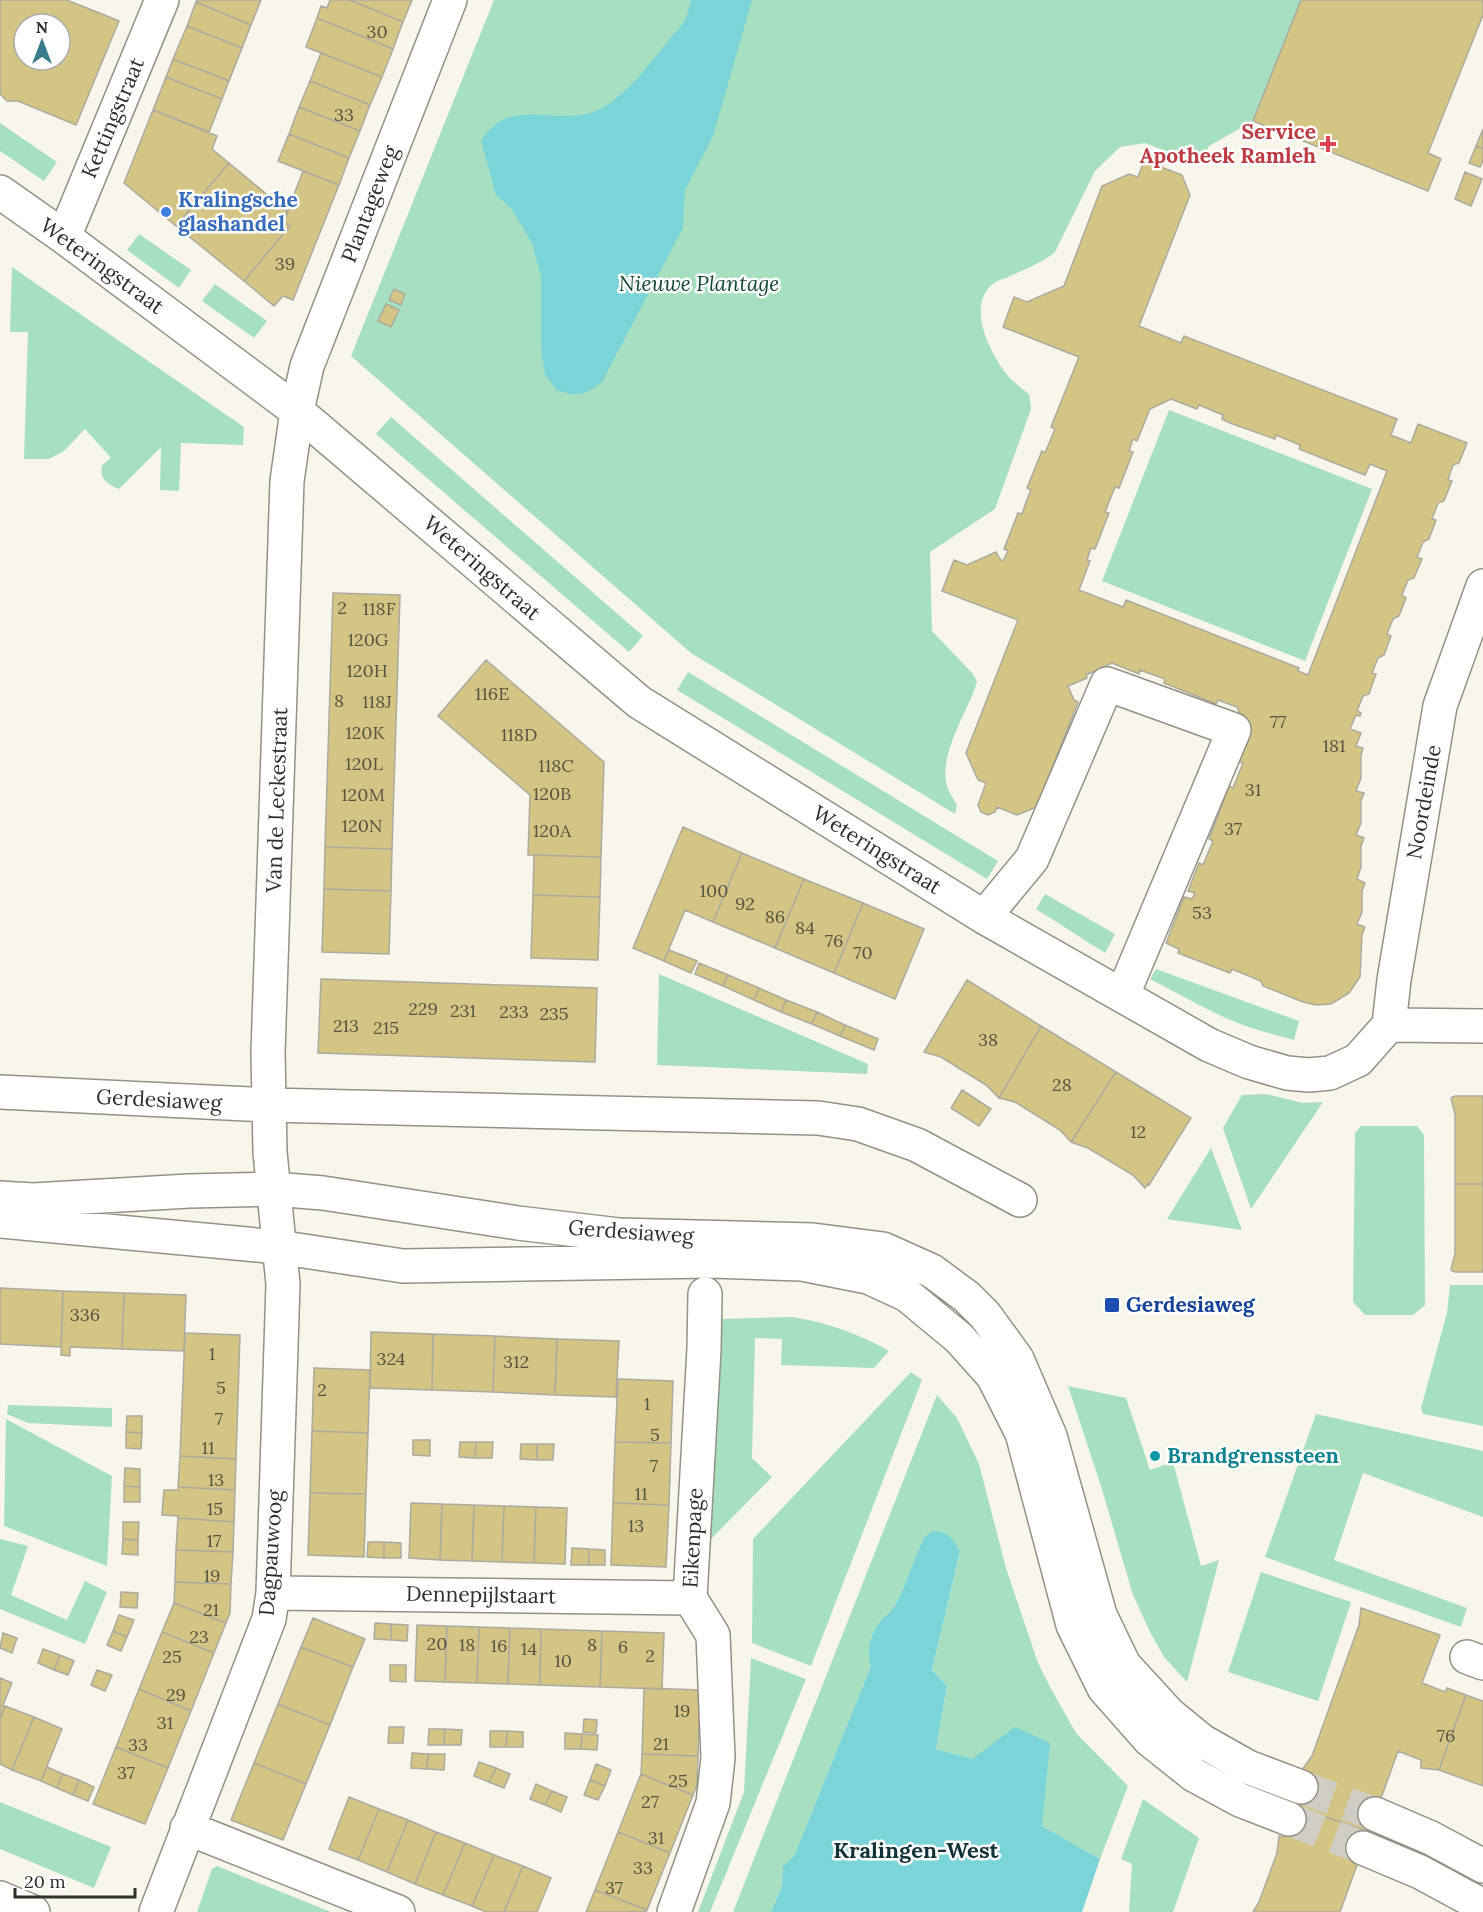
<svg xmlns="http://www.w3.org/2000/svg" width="1483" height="1912" font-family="Lora,serif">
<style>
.green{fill:#a6e0c0}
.water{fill:#7bd4d8}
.building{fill:#d4c584;stroke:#acaa9f;stroke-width:1.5;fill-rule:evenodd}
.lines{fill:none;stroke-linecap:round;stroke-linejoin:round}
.secondary-tunnel{stroke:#d0cec4;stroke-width:33;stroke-dasharray:33 16;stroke-linecap:butt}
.street-casing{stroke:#939187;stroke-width:36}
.secondary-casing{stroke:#939187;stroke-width:36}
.street{stroke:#fff;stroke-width:33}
.secondary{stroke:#fff;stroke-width:33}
.health-dot{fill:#e0444e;stroke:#fff;stroke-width:2}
.shop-dot{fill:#3f7fe0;stroke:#fff;stroke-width:2}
.transit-dot{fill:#1a4fb4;stroke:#fff;stroke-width:2}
.culture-dot{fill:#0f9aa8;stroke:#fff;stroke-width:2}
.labels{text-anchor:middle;stroke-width:5;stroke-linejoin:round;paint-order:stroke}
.number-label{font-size:18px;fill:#595441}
.street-label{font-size:21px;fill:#302f2b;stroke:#fff}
.health-label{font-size:21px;font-weight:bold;fill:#be3a42;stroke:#fff;text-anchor:end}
.shop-label{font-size:21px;font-weight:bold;fill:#366cbe;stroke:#fff;text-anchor:start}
.park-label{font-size:21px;font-style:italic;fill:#144931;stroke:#fff}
.transit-label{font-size:21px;font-weight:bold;fill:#164399;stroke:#fff;text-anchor:start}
.culture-label{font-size:21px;font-weight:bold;fill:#0d838f;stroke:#fff;text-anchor:start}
.neighbourhood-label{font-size:22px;font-weight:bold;fill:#113239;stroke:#fff}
</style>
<rect width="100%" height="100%" fill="#f8f6ea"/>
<path class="green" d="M494,0H1301L1253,121L1209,146L1202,165L1145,143L1120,147L1095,171L1055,252C1041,264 1022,270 1006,278C1002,279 996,281 993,284C965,306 991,355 1008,376C1014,383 1022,388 1029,394L1031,409L995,509L930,552L932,631L973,674L977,682C968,712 936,757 948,789C950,794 954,800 957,805L955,814L691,653L351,356Z
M0,123L57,162L44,181L0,151Z
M139,234L191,270L179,288L127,250Z
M12,267L244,427L243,445L181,443L179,491L160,490L161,447L119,489C107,484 99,479 102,465L111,458L85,429L64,451L49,459H24L28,332H10Z
M215,284L267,321L254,338L202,301Z
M1169,410L1372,489L1305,661L1102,581Z
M391,417L643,636L629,652L376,434Z
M688,672L998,861L987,879L677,690Z
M1045,894L1115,934L1105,953L1036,909Z
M1156,969L1299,1021L1294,1040C1273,1034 1251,1029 1230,1020C1203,1008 1177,993 1150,979Z
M659,974L868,1064L867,1074L657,1065Z
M1266,1094L1303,1103L1323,1102L1251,1209L1223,1128L1242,1095Z
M1361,1126H1417L1424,1135L1425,1305L1413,1315H1365L1353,1302L1355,1133Z
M1211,1148L1242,1230L1167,1219Z
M1450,1285H1483V1426L1423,1414L1421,1408L1447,1313Z
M793,1317C828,1323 858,1333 889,1351L874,1368L781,1365L782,1339L755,1338L752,1458L772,1477L711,1539L718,1319Z
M911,1372L922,1380L811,1666L752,1643L753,1539Z
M1068,1386L1126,1398L1150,1470L1173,1462L1201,1566L1219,1560L1187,1682L1164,1657L1150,1632L1133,1595L1101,1486Z
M937,1395L957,1418L979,1464L1006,1568L1038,1663L1050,1687L1076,1733L1128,1786L1100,1859L1042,1826L977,1757L972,1759L936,1749L947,1686L932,1670L960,1553L924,1537C915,1559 907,1581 897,1602C893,1610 888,1613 882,1619C871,1631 865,1652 871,1666L794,1856L783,1866L782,1886L771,1912H733Z
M8,1405L112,1408V1427L28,1423L7,1414Z
M1316,1414L1483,1451V1517L1363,1473L1334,1560L1467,1608L1461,1627L1265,1557Z
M6,1419L112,1476L107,1566L4,1526Z
M0,1539L28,1546L11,1595L67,1620L85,1581L107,1592L85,1644L0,1609Z
M1261,1572L1351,1602L1318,1701L1228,1672Z
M751,1658L806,1679L710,1912H698L744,1792Z
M1143,1799L1199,1838L1173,1912H1129L1132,1864L1121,1859Z
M0,1802L111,1847L94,1888L0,1849Z
M217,1866L331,1912H197L212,1869Z"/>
<path class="water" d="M691,0H752L713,136L685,190L683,228L602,382C584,396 577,397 556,390L545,374L541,350V276L532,243L511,208L496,195L481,141C507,100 541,120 581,115C617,111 651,62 672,36C676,31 681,27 684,22C687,16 689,7 691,0Z
M933,1531C949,1532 953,1538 960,1552L932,1670L947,1686L936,1749L972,1759L1015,1727L1050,1743L1042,1826L1100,1859L1082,1912H771L782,1886L783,1866L794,1856L871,1666C865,1652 871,1631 882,1619C888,1613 893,1610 897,1602C907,1581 915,1558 924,1537Z"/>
<path class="building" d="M0,0H67L119,21L76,125L18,101H7L0,94ZM24,24H60V60H24Z
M197,0H261L251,25L196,2Z
M330,0H350L403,22L393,49L317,18L321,6L327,8Z
M350,0H412L403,22Z
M1301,0H1483V15L1428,153L1441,159L1428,191L1253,121Z
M196,2L251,25L242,48L187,26Z
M317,18L393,49L382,77L306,47Z
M187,26L242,48L229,81L173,59Z
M321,53L382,77L370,105L310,81Z
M173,59L229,81L222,99L166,77Z
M166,77L222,99L209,132L153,110Z
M310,81L370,105L360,131L299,107Z
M299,107L360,131L349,158L289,134Z
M153,110L217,136L212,149L229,163L176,226L124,183Z
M1483,129V149L1476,146Z
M289,134L349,158L339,185L278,161Z
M1476,146L1483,149V161L1480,167L1469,163Z
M1153,153L1161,155L1164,163L1161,167L1182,175L1190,195L1139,326L1181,343L1184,336L1397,419L1391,435L1411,443L1418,424L1467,443L1459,463L1453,465L1448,480L1452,481L1444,501L1438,503L1432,519L1436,520L1429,539L1423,542L1417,557L1422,559L1414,578L1408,580L1402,595L1406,598L1399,616L1393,619L1387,634L1391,636L1384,655L1378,658L1372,673L1376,674L1369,694L1363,696L1357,711L1361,713L1360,716L1356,715L1350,729L1361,733L1356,746L1363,748L1361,756V778L1356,791L1364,793L1361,801V823L1356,835L1364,838L1361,846V867L1357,879L1365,883L1362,891V912L1357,924L1365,927L1362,935L1360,977L1349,993L1331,1004L1316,1005L1303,1002L1263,986L1261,981L1232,969L1230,973L1178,953L1179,949L1166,943L1184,897L1192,899L1195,893L1188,891L1199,863L1203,865L1213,841L1209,839L1229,786L1233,788L1243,763L1239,762L1249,735L1237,707L1218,700L1216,704L1164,683L1165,679L1140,670L1139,674L1112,663L1086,675L1087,678L1068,686L1074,700L1078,702L1037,807L1017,815L997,807L995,812L988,815L981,812L978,805L986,783L978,780L966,753L1018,620L942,591L954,560L967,565L996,552L1000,559L1003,561L1008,551L1004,549L1018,513L1022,514L1026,502L1031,490L1027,488L1042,451L1045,453L1055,429L1051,427L1079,357L1003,327L1014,297L1027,302L1064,286L1102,186L1129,174L1138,177L1146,155ZM1171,399L1197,409L1199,405L1223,415L1222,419L1230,423L1275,439L1276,435L1300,445L1299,449L1365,475L1370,464L1387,471L1308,675L1298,671L1299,668L1126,600L1123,607L1079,590L1090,561L1087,560L1091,548L1095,549L1109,513L1105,512L1115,487L1119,488L1133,452L1129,451L1133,439L1137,441L1150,409Z
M229,163L288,212L284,221L290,226L244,281L176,226Z
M303,171L339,185L293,300L283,296L274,306L244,281L290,226L284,221Z
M1465,172L1482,179L1471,206L1455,199Z
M394,289L405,294L401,305L389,300Z
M386,304L399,310L391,327L378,321Z
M333,593L400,595L392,849L325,847Z
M486,660L604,762L601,857L528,855L530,795L438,716Z
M683,827L742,853L713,922L685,910L664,961L633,948Z
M325,847L392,849L391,891L324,889Z
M742,853L804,879L775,948L713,922Z
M534,855L601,857L600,897L533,895Z
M804,879L863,903L834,973L775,948Z
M324,889L391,891L389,954L322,952Z
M533,895L600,897L598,960L531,958Z
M863,903L924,929L895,999L834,973Z
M669,950L697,961L691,973L664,961Z
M699,963L728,975L723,986L695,974Z
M728,975L759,988L754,1000L723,986Z
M321,979L597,988L595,1062L318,1053Z
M967,980L1041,1026L999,1098L986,1085L941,1057L924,1052Z
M759,988L786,1000L781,1012L754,1000Z
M786,1000L817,1012L812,1024L781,1012Z
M817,1012L845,1025L840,1036L812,1024Z
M845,1025L878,1039L874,1050L840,1036Z
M1041,1026L1116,1072L1071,1142L1060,1130L1015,1102L999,1098Z
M1116,1072L1191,1118L1149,1185L1148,1184L1145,1188L1133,1175L1088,1148L1071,1142Z
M962,1090L991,1109L979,1126L951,1108Z
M1455,1096H1483V1184H1455V1114L1451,1098Z
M1455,1184H1483V1272H1455L1451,1270L1455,1253Z
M0,1288L63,1291L61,1347L0,1344Z
M63,1291L124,1293L122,1349L70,1347V1356L61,1355Z
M124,1293L186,1295L184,1351L122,1349Z
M371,1332L433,1334L432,1390L370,1388Z
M185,1333L240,1335L236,1459L180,1456Z
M433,1334L495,1336L493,1392L432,1390Z
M495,1336L557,1339L555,1395L493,1392Z
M557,1339L619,1341L616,1397L555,1395Z
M314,1368L370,1370L368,1433L312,1431Z
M618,1379L673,1381L671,1443L615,1442Z
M127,1416H142V1433L126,1432Z
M312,1431L368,1433L366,1494L310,1493Z
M126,1432L142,1433L141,1449L126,1448Z
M413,1440H430V1456L413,1455Z
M460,1442H476L475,1458L459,1457Z
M476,1442H493L492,1458H475Z
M615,1442L671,1443L669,1505L613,1503Z
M521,1444H537V1460L520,1459Z
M537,1444H554L553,1460H537Z
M180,1456L236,1459L235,1490L178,1487Z
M125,1468L140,1469V1487L124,1486Z
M124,1486L140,1487V1502H124Z
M178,1487L235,1490L234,1522L178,1518V1516L162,1515L164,1490H178Z
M310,1493L366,1494L364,1557L308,1555Z
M411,1503L442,1504L440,1560L409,1558Z
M613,1503L669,1505L666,1567L611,1565Z
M442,1504L474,1505L472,1561L440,1560Z
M474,1505L504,1506L502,1562L472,1561Z
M504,1506L536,1507L534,1563L502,1562Z
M536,1507L567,1508L565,1564L534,1563Z
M178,1518L234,1522L233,1552L176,1550Z
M123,1522H139L138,1540L123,1539Z
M123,1539L138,1540V1555L122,1554Z
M368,1542H384V1558L367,1557Z
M384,1542L401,1543V1558H384Z
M572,1548L589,1549V1565H571Z
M589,1549L605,1550V1565H589Z
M176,1550L233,1552L231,1584L175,1582Z
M175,1582L231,1584L230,1613L226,1623L174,1603Z
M121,1592L138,1593L137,1608L120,1607Z
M174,1603L226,1623L214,1653L162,1632Z
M1361,1608L1440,1635L1422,1683L1445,1692L1447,1688L1466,1695L1439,1770L1421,1768V1760L1398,1751L1369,1832L1294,1806L1306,1772L1302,1770L1312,1756L1359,1625Z
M119,1615L134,1620L127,1637L113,1631Z
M313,1618L365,1639L353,1667L301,1647Z
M375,1623L391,1624V1640L374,1639Z
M391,1624L408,1625L407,1641L391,1640Z
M417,1625L447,1626L445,1682L415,1681Z
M447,1626L479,1627L477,1683L445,1682Z
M479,1627L510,1628L508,1684L477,1683Z
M510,1628L541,1629L540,1685L508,1684Z
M541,1629L602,1631L600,1687L540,1685Z
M113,1631L127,1637L121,1651L107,1645Z
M602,1631L664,1633L662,1689L600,1687Z
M162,1632L214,1653L191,1711L139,1689Z
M3,1633L17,1638L12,1653L0,1648Z
M301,1647L353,1667L330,1725L278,1704Z
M43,1649L60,1655L54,1670L38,1663Z
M60,1655L74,1661L68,1675L54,1670Z
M390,1665H406V1682L390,1681Z
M97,1670L112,1675L105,1691L91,1685Z
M0,1678L12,1683L3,1705L5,1706L0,1719Z
M644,1688L700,1690L698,1756L642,1754Z
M139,1689L191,1711L168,1768L116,1747Z
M1466,1695L1483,1701V1786L1439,1770Z
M278,1704L330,1725L306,1784L254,1763Z
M5,1706L34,1717L12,1770L0,1764V1719Z
M34,1717L62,1729L41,1781L12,1770Z
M584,1719L597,1720L596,1733L583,1732Z
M389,1727H404L403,1743H388Z
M429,1729H445L444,1745H428Z
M445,1729L462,1730L461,1745H444Z
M490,1731H507L506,1747H490Z
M507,1731L523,1732V1747H506Z
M565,1733L582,1734L581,1749H565Z
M582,1734L598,1735L597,1750L581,1749Z
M116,1747L168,1768L145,1824L93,1804Z
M412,1753L428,1754L427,1769L411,1768Z
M428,1754H445L444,1770L427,1769Z
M642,1754L698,1756L697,1785L693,1795L641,1774Z
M479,1762L496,1768L489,1782L474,1776Z
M254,1763L306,1784L283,1840L231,1820Z
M596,1764L611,1770L605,1786L590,1780Z
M47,1767L63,1774L57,1788L41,1781Z
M496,1768L510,1774L504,1788L489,1782Z
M63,1774L79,1780L73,1795L57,1788Z
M641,1774L693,1795L670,1853L618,1832Z
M79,1780L94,1787L88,1801L73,1795Z
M590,1780L605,1786L598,1800L584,1795Z
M536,1784L552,1791L545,1805L530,1799Z
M552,1791L567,1797L561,1812L545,1805Z
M349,1797L379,1809L358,1860L329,1849Z
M1294,1806L1369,1832L1340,1912H1253L1259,1902L1277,1853L1279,1836L1283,1837Z
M379,1809L408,1820L387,1872L358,1860Z
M408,1820L436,1832L415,1884L387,1872Z
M436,1832L465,1843L443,1895L415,1884Z
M618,1832L670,1853L647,1910L595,1890Z
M465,1843L494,1855L472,1906L443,1895Z
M494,1855L523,1866L504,1912H486L472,1906Z
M523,1866L551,1878L537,1912H504Z
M595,1890L647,1910L646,1912H586Z"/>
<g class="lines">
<path class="secondary-tunnel" d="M1301,1787L1375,1814
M1289,1819L1363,1848"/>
<g class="street-casing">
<path id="street" d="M0,192L64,237L297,411L639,702L984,917L1209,1045L1249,1062L1287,1073L1309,1075L1330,1073L1358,1060L1389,1025
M64,237L162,0
M984,917L1032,859L1107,684L1234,730L1123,994
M1389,1025L1394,980L1440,706L1483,586
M1389,1025L1483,1026
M0,1092L269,1105L818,1118L858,1124L917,1145L1020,1200
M273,1593L690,1598
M1467,1657L1483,1663
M187,1828L398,1912
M0,1898L33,1912
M156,1912L269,1619L273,1593L283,1284L270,1152L268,1053L287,481L297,411L307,366L450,0
M674,1912L713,1803L718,1758L713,1635L690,1598L704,1349L705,1294"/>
</g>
<g class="secondary-casing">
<path id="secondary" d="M0,1198L33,1200L189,1191L273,1189L323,1193L518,1223L619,1235L813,1240L883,1249L932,1271L967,1297L985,1315L1017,1359L1050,1436L1100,1615L1124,1665L1169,1714L1202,1741L1248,1767L1301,1787
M0,1221L278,1247L403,1266L711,1261L802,1264L868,1277L907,1295L959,1338L993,1376L1022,1433L1073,1625L1104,1688L1150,1740L1194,1775L1240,1800L1289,1819
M1375,1814L1431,1838L1483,1866
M1363,1848L1420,1872L1483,1906"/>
</g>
<use href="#street" class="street"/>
<use href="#secondary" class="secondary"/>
</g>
<path class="health-dot" d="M1325 135h6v6h6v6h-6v6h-6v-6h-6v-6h6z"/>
<circle class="shop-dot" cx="166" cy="212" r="6"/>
<rect class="transit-dot" x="1104" y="1297" width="16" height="16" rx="3"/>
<circle class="culture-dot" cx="1155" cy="1456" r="6"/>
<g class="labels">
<g class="number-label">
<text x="377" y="38">30</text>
<text x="344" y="121">33</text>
<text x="285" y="270">39</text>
<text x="342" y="614">2</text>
<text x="379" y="615">118F</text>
<text x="368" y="646">120G</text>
<text x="367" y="677">120H</text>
<text x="492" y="700">116E</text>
<text x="339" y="707">8</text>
<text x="377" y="708">118J</text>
<text x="1278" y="728">77</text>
<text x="365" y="739">120K</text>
<text x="519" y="741">118D</text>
<text x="1334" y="752">181</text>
<text x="364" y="770">120L</text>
<text x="556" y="772">118C</text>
<text x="1253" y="796">31</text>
<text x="552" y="800">120B</text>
<text x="363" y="801">120M</text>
<text x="362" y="832">120N</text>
<text x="1233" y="835">37</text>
<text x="552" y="837">120A</text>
<text x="714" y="897">100</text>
<text x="745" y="910">92</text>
<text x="1202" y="919">53</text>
<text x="775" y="923">86</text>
<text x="805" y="934">84</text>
<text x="834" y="947">76</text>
<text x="863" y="959">70</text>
<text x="423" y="1015">229</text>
<text x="463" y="1017">231</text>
<text x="514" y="1018">233</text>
<text x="554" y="1020">235</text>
<text x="346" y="1032">213</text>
<text x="386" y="1034">215</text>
<text x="988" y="1046">38</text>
<text x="1062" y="1091">28</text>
<text x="1138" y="1138">12</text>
<text x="85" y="1321">336</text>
<text x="212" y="1360">1</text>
<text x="391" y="1365">324</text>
<text x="516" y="1368">312</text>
<text x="221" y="1394">5</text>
<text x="322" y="1396">2</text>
<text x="647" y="1410">1</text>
<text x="219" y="1425">7</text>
<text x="655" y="1441">5</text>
<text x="208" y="1454">11</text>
<text x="654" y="1472">7</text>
<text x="216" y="1486">13</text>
<text x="641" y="1500">11</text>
<text x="215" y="1515">15</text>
<text x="636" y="1532">13</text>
<text x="214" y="1547">17</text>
<text x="212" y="1582">19</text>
<text x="211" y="1616">21</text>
<text x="199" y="1643">23</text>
<text x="437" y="1650">20</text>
<text x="467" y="1651">18</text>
<text x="592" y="1651">8</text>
<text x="499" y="1652">16</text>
<text x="623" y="1653">6</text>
<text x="529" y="1655">14</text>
<text x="650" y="1662">2</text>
<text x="172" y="1663">25</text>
<text x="563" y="1667">10</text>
<text x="176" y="1701">29</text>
<text x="682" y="1717">19</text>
<text x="165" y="1729">31</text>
<text x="1446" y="1742">76</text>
<text x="661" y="1750">21</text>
<text x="138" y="1751">33</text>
<text x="126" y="1779">37</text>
<text x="678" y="1787">25</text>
<text x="650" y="1808">27</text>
<text x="656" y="1844">31</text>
<text x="643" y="1874">33</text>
<text x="614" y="1894">37</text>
</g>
<g class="street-label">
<text transform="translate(113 118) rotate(-67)" y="7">Kettingstraat</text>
<text transform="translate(370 204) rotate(-69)" y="7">Plantageweg</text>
<text transform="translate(102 266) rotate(36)" y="7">Weteringstraat</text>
<text transform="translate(482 568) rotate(41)" y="7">Weteringstraat</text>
<text transform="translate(277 800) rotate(-88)" y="7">Van de Leckestraat</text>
<text transform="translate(1424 802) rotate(-80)" y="7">Noordeinde</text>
<text transform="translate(877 850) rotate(32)" y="7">Weteringstraat</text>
<text transform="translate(159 1100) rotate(3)" y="7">Gerdesiaweg</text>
<text transform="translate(631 1232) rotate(4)" y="7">Gerdesiaweg</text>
<text transform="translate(693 1538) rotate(-87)" y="7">Eikenpage</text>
<text transform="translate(271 1553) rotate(-86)" y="7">Dagpauwoog</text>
<text transform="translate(481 1595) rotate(1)" y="7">Dennepijlstaart</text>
</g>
<g class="health-label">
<text x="1316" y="139">Service<tspan x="1316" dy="24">Apotheek Ramleh</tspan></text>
</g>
<g class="shop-label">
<text x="178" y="207">Kralingsche<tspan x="178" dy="24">glashandel</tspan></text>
</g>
<g class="park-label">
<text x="699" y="291">Nieuwe Plantage</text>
</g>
<g class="transit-label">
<text x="1126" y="1312">Gerdesiaweg</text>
</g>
<g class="culture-label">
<text x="1167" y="1463">Brandgrenssteen</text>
</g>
<g class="neighbourhood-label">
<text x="916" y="1858">Kralingen-West</text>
</g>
</g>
<g transform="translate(42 42)"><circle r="28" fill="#ffffff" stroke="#acacaa" stroke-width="1.5"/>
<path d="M0-4.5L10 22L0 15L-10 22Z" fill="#397c8c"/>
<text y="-9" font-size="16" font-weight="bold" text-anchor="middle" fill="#302f2b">N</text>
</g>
<path d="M15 1888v9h120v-9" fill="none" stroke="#302f2b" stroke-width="3"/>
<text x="24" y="1888" font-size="18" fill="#302f2b" stroke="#ffffff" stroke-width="4.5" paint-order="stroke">20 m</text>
</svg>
